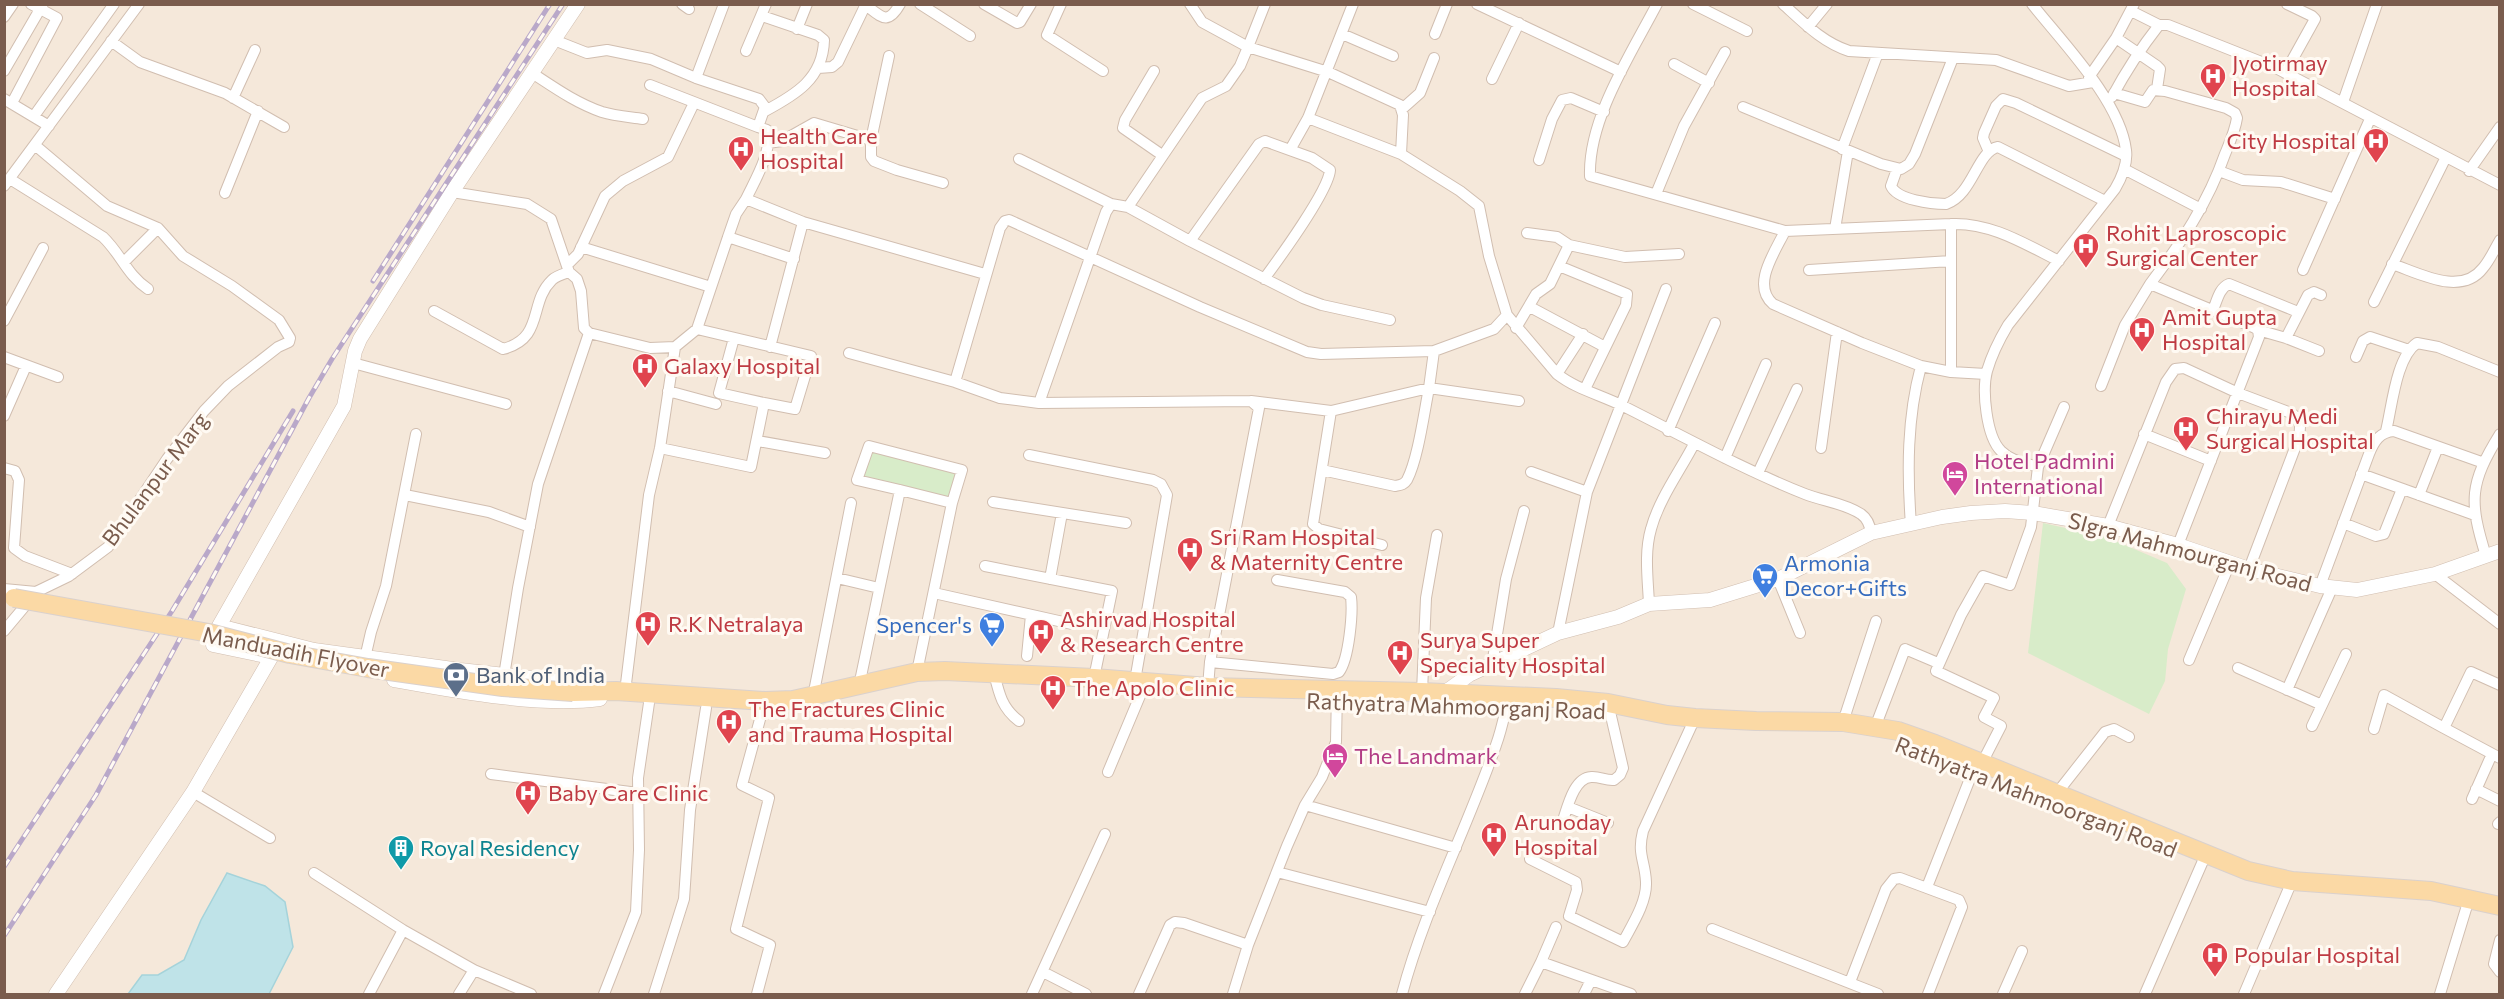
<svg xmlns="http://www.w3.org/2000/svg" width="2504" height="999" font-family="Commissioner,sans-serif">
<style>
.residential{fill:#f5e8da}
.green{fill:#d8ecc9}
.water{fill:#bfe3e8;stroke:#a5d3da;stroke-width:1.5}
.lines{fill:none;stroke-linecap:round;stroke-linejoin:round}
.minor-casing{stroke:#d1beb0;stroke-width:12}
.tertiary-casing{stroke:#d1beb0;stroke-width:15}
.primary-casing{stroke:#dad1cd;stroke-width:20}
.minor{stroke:#fff;stroke-width:10}
.tertiary{stroke:#fff;stroke-width:14}
.primary{stroke:#fbd9a5;stroke-width:18}
.rail-casing{stroke:#b9a8c9;stroke-width:5}
.rail{stroke:#fffaf3;stroke-width:3;stroke-dasharray:9;stroke-linecap:butt}
.primary-bridge-casing{stroke:#dad1cd;stroke-width:20;stroke-linecap:butt}
.primary-bridge{stroke:#fbd9a5;stroke-width:18}
.labels{text-anchor:middle;stroke-width:6;stroke-linejoin:round;paint-order:stroke}
.health-label{font-size:22px;fill:#be3a42;stroke:#fffaf3;text-anchor:start}
.hotel-label{font-size:22px;fill:#b23c85;stroke:#fffaf3;text-anchor:start}
.street-label{font-size:22px;fill:#7a5c4d;stroke:#fffaf3}
.shop-label{font-size:22px;fill:#366cbe;stroke:#fffaf3;text-anchor:start}
.service-label{font-size:22px;fill:#4e5e75;stroke:#fffaf3;text-anchor:start}
.culture-label{font-size:22px;fill:#0d838f;stroke:#fffaf3;text-anchor:start}
</style>
<rect width="100%" height="100%" fill="#fdf6ec"/>
<path class="residential" d="M5,5H2499V994H5Z"/>
<path class="green" d="M872,447L958,469L950,498L858,477Z
M2043,523L2106,537L2167,563L2186,589L2168,649L2165,681L2149,714L2028,653Z"/>
<path class="water" d="M227,873L265,886L285,902L293,947L269,994H128L142,975H158L184,960L201,920Z"/>
<g class="lines">
<g class="minor-casing">
<path id="minor" d="M682,4L689,9
M864,4C881,16 887,27 900,4
M920,4L970,36
M984,4L1017,23L1020,22L1031,4
M1061,4L1047,35L1103,71
M1190,4L1202,22L1248,47L1265,4
M1477,4L1621,72
M1657,4C1631,54 1588,119 1590,176L1785,231L1951,224V372L1921,366C1907,418 1907,471 1911,525
M1693,4L1747,31
M1783,4C1804,23 1822,42 1849,51L1996,60L2069,86L2093,82
M2032,4C2063,43 2120,101 2126,150C2128,164 2122,177 2115,189L2008,325C1999,340 1992,354 1987,371C1982,390 1986,436 2001,451C2011,461 2025,463 2038,467
M2131,11L2159,25
M762,16L818,35L824,40C823,79 795,95 765,111
M4,17L13,4
M1808,27L1827,4
M797,29L807,4
M1342,34L1393,56
M1435,34L1447,4
M2116,38L2157,66L2160,69L2157,89
M554,40L587,53L607,50L651,59L696,78L759,99L765,107L758,127L767,130C773,151 755,180 746,199
M111,41L140,62L225,93L284,127
M746,51L766,4
M889,56L871,140V157L874,161L897,170L943,183
M1674,64L1709,83
M818,68L832,67L838,62L865,6
M4,71L43,4
M1154,71L1125,120L1123,128L1162,155
M532,73C555,88 576,103 602,112C615,116 630,117 643,119
M2285,73L2315,19L2312,16L2287,4
M2089,77L2116,38L2134,4
M696,78L724,4
M1492,79L1519,23
M650,85L758,127
M2114,93L2145,102L2153,90L2165,91L2226,108L2235,113L2237,118C2235,131 2230,142 2225,154C2208,203 2181,243 2150,284L2255,328L2258,330L2259,337L2178,545
M2112,97C2126,71 2141,48 2159,25H2168L2274,67L2500,185
M233,98L255,50
M4,99L49,126
M2343,102L2377,4
M12,103L57,18L31,4
M1743,107L1881,164L1901,169L1909,164L1915,154L1953,58
M1402,109L1420,93L1434,58
M34,116L114,4
M1308,118L1401,154
M768,143L782,141L814,123L871,140
M1842,149L1878,53
M1290,150L1308,118L1353,4
M1989,152L1983,138L1984,133L1996,106L2003,99L2016,103L2126,156
M1019,159L1111,204
M1539,160L1552,119L1562,100L1571,98L1604,112
M1897,169L1891,186C1897,200 1932,204 1946,204C1973,195 1977,151 1998,147L2105,201
M2124,169L2201,209
M2219,171L2243,180L2281,182L2335,199
M2469,171L2500,127
M10,179L103,237C121,254 127,275 148,289
M4,186L139,4
M452,192L527,204L551,219L569,272L577,279L581,291L584,328L589,333L650,348L675,347
M225,193L258,111
M1656,194L1684,126L1725,52
M1128,207L1202,98L1226,86L1240,66L1248,47L1328,72L1400,105L1403,115L1401,154L1460,191L1479,206L1489,256L1507,315L1557,374C1576,389 1601,395 1623,406C1683,436 1742,469 1805,494C1823,501 1844,503 1861,514C1868,519 1870,525 1871,533
M1951,224C1990,222 2025,244 2059,261
M1835,229L1848,151
M1785,231C1775,252 1751,285 1773,304L1862,343L1921,366
M1527,233L1557,237L1569,245
M728,237L736,214L746,199L803,222L985,274
M1190,241L1303,298L1322,305L1390,320
M581,247L711,287
M124,262L158,228
M2392,264C2419,273 2461,297 2483,268C2490,260 2494,250 2500,240
M567,265L578,254L605,196L623,181L668,157L694,103
M1559,266L1627,294L1626,305L1585,389
M1809,270L1951,261
M2303,270L2370,119
M2374,302L2446,157
M1530,307L1605,347
M2213,310C2217,301 2219,288 2229,284L2298,312
M434,311L503,349C545,338 528,303 552,280C556,276 563,274 569,272
M4,321L43,248
M1516,328L1536,294L1550,284L1569,245L1625,257L1679,254
M697,329L728,237L794,259
M2258,330L2286,338L2308,295L2314,292L2321,295
M734,338L719,393L764,403
M2286,338L2319,351
M770,347L803,222
M849,353L955,382
M4,357L58,377
M2356,357L2363,341L2370,337L2409,350
M353,363L506,404
M1951,372L1986,374
M1557,374L1583,334
M2101,386L2125,325L2150,284
M668,391L716,404
M1251,401L1331,411L1429,388L1434,351L1494,329L1507,315
M1039,403L1000,398L955,382L1000,228L1005,221L1009,220L1200,307L1307,352L1321,354L1434,351
M1331,411L1313,524L1319,529L1382,545
M4,416L26,366
M1668,431L1715,323
M2386,431C2392,407 2396,357 2417,343L2438,347L2500,372
M2144,434L2211,461
M758,441L825,453
M1821,448L1837,332
M1029,455L1153,480L1161,484L1167,495L1135,681
M1725,458L1766,364
M4,468L15,471L19,480L14,548L25,556L72,574
M1322,470L1395,486C1400,485 1404,485 1407,480C1418,459 1424,413 1429,388L1519,401
M1531,472L1587,492
M1758,473L1797,389
M2361,474L2475,515
M900,490L857,480L869,446L962,470L952,503
M405,495L489,512L530,527
M2419,495L2438,447
M993,502L1126,523
M2343,523L2376,536L2384,534L2402,489
M2108,526L2166,382L2175,369L2184,368L2238,393L2291,413C2302,420 2301,428 2298,440L2249,569
M2486,556C2469,501 2469,484 2500,434
M985,566L1112,591L1094,678
M2435,574L2500,624
M837,578L879,588
M1050,579L1062,513
M1778,579L1800,633
M2320,586L2369,454C2374,441 2380,432 2394,431L2484,463
M4,589L36,592L69,576L108,547L167,459L204,411L228,386L278,347L289,342L290,338L279,320L232,286L183,256L158,228L107,206L36,146
M934,593L1072,624
M1649,604C1648,580 1644,553 1651,529C1659,499 1680,471 1694,444
M4,631L30,600
M1558,633L1587,492L1666,289
M1027,656L1031,615
M365,658L371,632L386,586L416,434
M2189,660L2230,563
M1210,662L1333,674L1339,672C1349,659 1353,613 1351,597L1345,592L1277,580
M1492,665L1506,579L1524,511
M2238,668L2322,705L2346,654
M994,673C999,694 1002,708 1019,721
M504,676L518,588L538,484L589,333
M859,686L900,490L952,503L917,672
M1208,687L1210,662L1259,408L1251,401L1039,403L1106,212L1111,204L1128,207L1190,241L1259,144L1265,141L1312,158L1330,170C1329,190 1278,260 1264,279
M2287,690L2332,588
M625,692L649,495L660,448L675,347L697,329L811,356L795,409L764,403L751,467L660,448
M1422,692L1426,598L1437,535
M813,697L851,503
M1843,722L1876,621
M2312,726L2322,705
M2444,728L2500,758
M2374,729L2384,695L2444,728L2471,672L2500,685
M1874,730L1905,649L1938,663
M1982,763L2001,726L1984,717L1994,698L1936,671L1961,615L1983,576L2010,585L2031,527L2038,467L2064,407
M1108,772L1142,691
M491,774L638,793
M2476,789L2500,801
M193,792L270,838
M2057,793L2105,732L2114,729L2129,737
M2472,799L2492,754
M1305,805L1456,848
M1568,807L1608,823
M1562,823C1567,810 1573,778 1591,777C1599,776 1606,781 1614,780L1620,775L1623,768L1608,703
M2498,824L2500,822
M1530,859L1576,882L1577,890L1569,916L1623,942C1632,925 1647,902 1646,882C1645,860 1637,855 1643,831L1695,718
M1277,872L1430,912
M314,873L403,930L474,970L459,994
M1927,887L1977,761
M1712,929L1878,994
M2500,940L2494,964L2500,972
M1541,962L1556,927
M474,970L531,994
M1043,972L1086,994
M1850,982L1886,889L1894,879L1900,878L1959,900L1962,907L1928,994
M369,994L403,930
M604,994L636,912L639,850L638,778L649,703
M654,994L684,899L690,810L706,708
M757,994L770,945L736,929L769,798L742,785L765,701
M1032,994L1105,834
M1139,994L1170,925L1175,922L1184,923L1248,945L1287,846L1305,805L1322,777L1336,742L1337,690
M1233,994L1248,945
M1402,994C1425,908 1467,829 1496,745C1502,729 1505,712 1509,696
M1525,994L1541,962L1631,994
M1584,994L1591,980
M2003,994L2022,951
M2145,994L2206,854
M2244,994L2292,881
M2440,994L2469,899"/>
</g>
<g class="tertiary-casing">
<path id="tertiary" d="M219,626L314,650L460,670L559,681L583,684L592,688
M266,656L213,645L219,626L344,406L355,351L360,339L452,192L578,4
M394,680C455,691 539,707 600,699
M1443,703L1444,693L1469,675L1558,633L1618,617L1649,604L1710,600L1778,579L1871,533L1942,517L1971,513L2005,511L2033,513L2108,526L2178,545L2249,569L2320,586L2357,590L2435,574L2500,551
M56,994L193,792L280,642"/>
</g>
<g class="primary-casing">
<path id="primary" d="M573,692L616,691L765,701L793,700L917,672L945,671L1094,678L1208,687L1422,692L1556,698L1608,703L1667,715L1695,718L1756,721L1843,722L1898,731L1935,744L2248,871L2292,881L2431,891L2500,906"/>
</g>
<use href="#minor" class="minor"/>
<use href="#tertiary" class="tertiary"/>
<use href="#primary" class="primary"/>
<g class="rail-casing">
<path id="rail" d="M373,281L550,4
M4,867L172,611L293,411
M4,936L96,795L309,398L332,359L563,4"/>
</g>
<use href="#rail" class="rail"/>
<g class="primary-bridge-casing">
<path id="primary-bridge" d="M14,598L209,633L290,654L368,668L503,687L573,692"/>
</g>
<use href="#primary-bridge" class="primary-bridge"/>
</g>
<defs>
<g id="hospital-pin" transform="scale(1.35)"><path d="M0 17L-7.5 6A9.5 9.5 0 1 1 7.5 6Z" fill="#e0444e" stroke="#fffaf3"/><path d="M-5-5h3v3.5h4V-5h3V5h-3V1.5h-4V5h-3Z" fill="#fff"/></g>
<g id="hotel-pin" transform="scale(1.35)"><path d="M0 17L-7.5 6A9.5 9.5 0 1 1 7.5 6Z" fill="#d1479c" stroke="#fffaf3"/><path d="M-6-4.5h1.5V1H6V5H4.5V3h-9V5H-6ZM-4 0a1.8 1.8 0 1 1 3.6 0ZM.5 0V-2.5h3Q6-2.5 6 0Z" fill="#fff"/></g>
<g id="supermarket-pin" transform="scale(1.35)"><path d="M0 17L-7.5 6A9.5 9.5 0 1 1 7.5 6Z" fill="#3f7fe0" stroke="#fffaf3"/><path d="M-6-5.5h2.5l.6 2H6L4.5 2H-2.5L-4.4-4H-6ZM-1.5 3.2a1.3 1.3 0 1 0 .1 0ZM3 3.2a1.3 1.3 0 1 0 .1 0Z" fill="#fff"/></g>
<g id="bank-pin" transform="scale(1.35)"><path d="M0 17L-7.5 6A9.5 9.5 0 1 1 7.5 6Z" fill="#5c6f8a" stroke="#fffaf3"/><path d="M-6-4H6V4H-6ZM0-2.3a2.3 2.3 0 1 0 0 4.6a2.3 2.3 0 1 0 0-4.6Z" fill="#fff"/></g>
<g id="building-pin" transform="scale(1.35)"><path d="M0 17L-7.5 6A9.5 9.5 0 1 1 7.5 6Z" fill="#0f9aa8" stroke="#fffaf3"/><path d="M-4-6H4V6H1V3H-1V6H-4ZM-2.5-4.3h1.7v1.8h-1.7ZM.8-4.3h1.7v1.8H.8ZM-2.5-1h1.7V.8h-1.7ZM.8-1h1.7V.8H.8Z" fill="#fff"/></g>
</defs>
<g fill-rule="evenodd">
<use href="#hospital-pin" x="2213" y="76"/>
<use href="#hospital-pin" x="2376" y="141"/>
<use href="#hospital-pin" x="741" y="149"/>
<use href="#hospital-pin" x="2086" y="246"/>
<use href="#hospital-pin" x="2142" y="330"/>
<use href="#hospital-pin" x="645" y="366"/>
<use href="#hospital-pin" x="2186" y="429"/>
<use href="#hotel-pin" x="1955" y="474"/>
<use href="#hospital-pin" x="1190" y="550"/>
<use href="#supermarket-pin" x="1765" y="576"/>
<use href="#hospital-pin" x="648" y="624"/>
<use href="#supermarket-pin" x="992" y="625"/>
<use href="#hospital-pin" x="1041" y="632"/>
<use href="#hospital-pin" x="1400" y="653"/>
<use href="#bank-pin" x="456" y="675"/>
<use href="#hospital-pin" x="1053" y="688"/>
<use href="#hospital-pin" x="729" y="722"/>
<use href="#hotel-pin" x="1335" y="756"/>
<use href="#hospital-pin" x="528" y="793"/>
<use href="#hospital-pin" x="1494" y="835"/>
<use href="#building-pin" x="401" y="848"/>
<use href="#hospital-pin" x="2215" y="955"/>
</g>
<g class="labels">
<g class="health-label">
<text x="2232" y="71">Jyotirmay<tspan x="2232" dy="25">Hospital</tspan></text>
<text x="760" y="144">Health Care<tspan x="760" dy="25">Hospital</tspan></text>
<text x="2356" y="149" text-anchor="end">City Hospital</text>
<text x="2106" y="241">Rohit Laproscopic<tspan x="2106" dy="25">Surgical Center</tspan></text>
<text x="2162" y="325">Amit Gupta<tspan x="2162" dy="25">Hospital</tspan></text>
<text x="664" y="374">Galaxy Hospital</text>
<text x="2206" y="424">Chirayu Medi<tspan x="2206" dy="25">Surgical Hospital</tspan></text>
<text x="1210" y="545">Sri Ram Hospital<tspan x="1210" dy="25">&amp; Maternity Centre</tspan></text>
<text x="1060" y="627">Ashirvad Hospital<tspan x="1060" dy="25">&amp; Research Centre</tspan></text>
<text x="668" y="632">R.K Netralaya</text>
<text x="1420" y="648">Surya Super<tspan x="1420" dy="25">Speciality Hospital</tspan></text>
<text x="1072" y="696">The Apolo Clinic</text>
<text x="748" y="717">The Fractures Clinic<tspan x="748" dy="25">and Trauma Hospital</tspan></text>
<text x="548" y="801">Baby Care Clinic</text>
<text x="1514" y="830">Arunoday<tspan x="1514" dy="25">Hospital</tspan></text>
<text x="2234" y="963">Popular Hospital</text>
</g>
<g class="hotel-label">
<text x="1974" y="469">Hotel Padmini<tspan x="1974" dy="25">International</tspan></text>
<text x="1354" y="764">The Landmark</text>
</g>
<g class="street-label">
<text transform="translate(155 479) rotate(-53)" y="8">Bhulanpur Marg</text>
<text transform="translate(2190 552) rotate(15)" y="8">SIgra Mahmourganj Road</text>
<text transform="translate(296 652) rotate(11)" y="8">Manduadih Flyover</text>
<text transform="translate(1456 706) rotate(2)" y="8">Rathyatra Mahmoorganj Road</text>
<text transform="translate(2036 797) rotate(21)" y="8">Rathyatra Mahmoorganj Road</text>
</g>
<g class="shop-label">
<text x="1784" y="571">Armonia<tspan x="1784" dy="25">Decor+Gifts</tspan></text>
<text x="972" y="633" text-anchor="end">Spencer's</text>
</g>
<g class="service-label">
<text x="476" y="683">Bank of India</text>
</g>
<g class="culture-label">
<text x="420" y="856">Royal Residency</text>
</g>
</g>
<rect width="2504" height="999" fill="none" stroke="#7a5c4d" stroke-width="12"/>
</svg>
